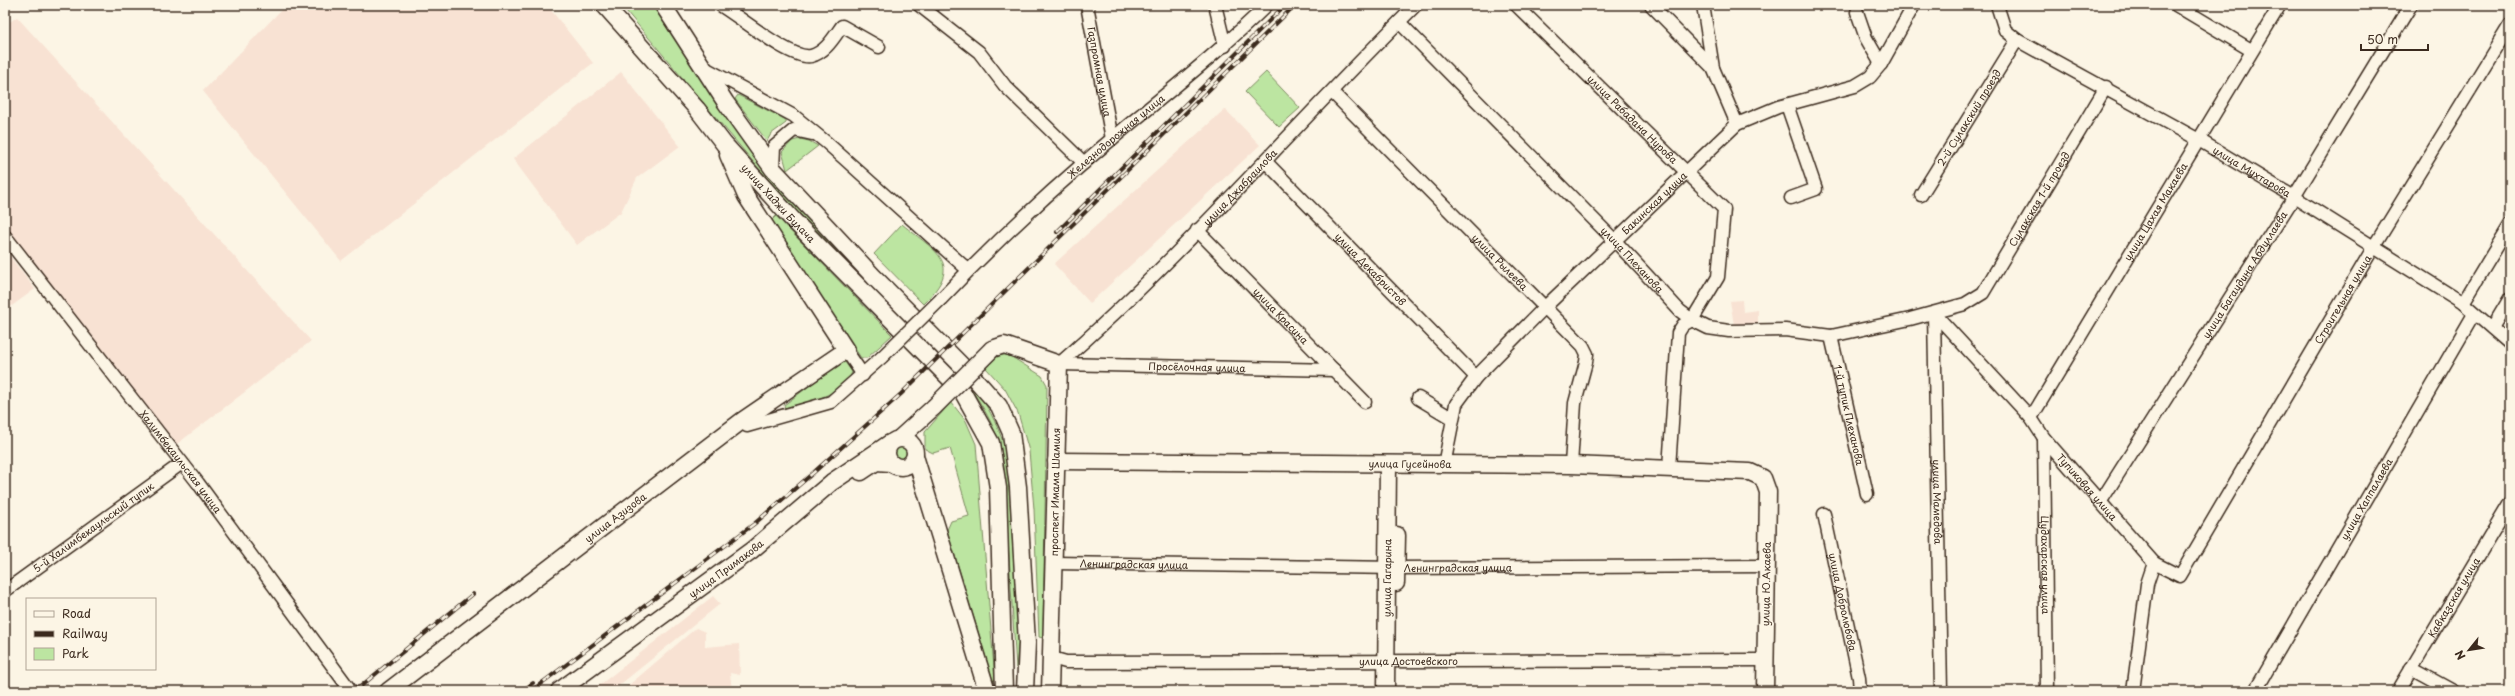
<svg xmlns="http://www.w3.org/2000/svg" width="2515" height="696" font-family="'Playpen Sans',sans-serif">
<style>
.built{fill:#f8e2d3}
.green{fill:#bce5a1;stroke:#7c8860}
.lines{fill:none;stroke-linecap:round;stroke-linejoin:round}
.minor-casing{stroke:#3b2a1e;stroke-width:15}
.major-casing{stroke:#3b2a1e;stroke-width:19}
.minor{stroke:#fcf5e5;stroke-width:12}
.major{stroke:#fcf5e5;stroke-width:16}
.rail-casing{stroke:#3b2a1e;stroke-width:4}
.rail{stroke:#fcf5e5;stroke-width:2.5;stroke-dasharray:8;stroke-linecap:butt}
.minor-bridge-casing{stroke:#3b2a1e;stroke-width:15;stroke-linecap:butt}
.major-bridge-casing{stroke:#3b2a1e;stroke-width:19;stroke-linecap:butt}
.minor-bridge{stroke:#fcf5e5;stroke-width:12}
.major-bridge{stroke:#fcf5e5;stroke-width:16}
.labels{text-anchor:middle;stroke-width:3;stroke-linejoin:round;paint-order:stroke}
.street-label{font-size:10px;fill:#3b2a1e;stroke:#fcf5e5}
</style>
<rect width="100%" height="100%" fill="#fcf5e5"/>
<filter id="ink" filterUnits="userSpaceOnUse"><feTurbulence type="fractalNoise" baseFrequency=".025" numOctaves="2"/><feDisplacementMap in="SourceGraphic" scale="8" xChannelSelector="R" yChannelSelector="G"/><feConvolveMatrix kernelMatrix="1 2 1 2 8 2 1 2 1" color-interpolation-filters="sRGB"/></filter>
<g filter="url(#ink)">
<path class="built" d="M286,5H547L593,63L341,261L203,91Z
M17,17L311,341L177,444L5,230V25Z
M621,72L680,146L637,178L621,212L577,245L513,159Z
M1225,109L1260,145L1090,303L1054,264Z
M5,250L35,289L5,311Z
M1742,300L1743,312L1758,310V326L1734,325L1730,301Z
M713,596L720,604L612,691H592Z
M696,628L705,632V647L739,644L740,675L730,673L732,691H622Z"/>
<path class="green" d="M621,5H652L766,170L802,212L976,390C991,411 1001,431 1007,457L1019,638L1016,668L1003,459C998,433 987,413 973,392L798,215Z
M1266,72L1300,108L1279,127L1245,92Z
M738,95L786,120V123L771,134L767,141L735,99Z
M800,139L809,141L818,146L787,170L782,152L792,141Z
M776,216L892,335L867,358H861L771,221Z
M902,224C937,253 965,263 923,304L874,254Z
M1007,354L1042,376L1047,385L1043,638L1039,637L1034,509L1029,451L1018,413L1005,389L986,368L998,356Z
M841,362H845L852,372C846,394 805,403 785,409L784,405Z
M951,402L966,421L976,444L995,680L993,681L947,530L951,521L969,516L950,448L933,453L925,449V432Z
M893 453a8 8 0 1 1 16 0a8 8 0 1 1-16 0Z"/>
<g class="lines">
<g class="minor-casing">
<g id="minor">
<path d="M720,5C739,16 791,60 811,56C826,52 834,37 842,26L879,47"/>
<path d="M919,5L979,52L1005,86L1084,163"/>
<path id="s1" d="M1087,5L1112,139"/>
<path d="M1215,5L1225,46"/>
<path id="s2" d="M1516,5L1724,209L1718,277L1692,320L1683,325L1678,333L1669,468"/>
<path d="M1651,5L1713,68"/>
<path d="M1703,5L1713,68L1737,124"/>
<path id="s3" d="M1997,5L2005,30L2017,40L2199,140L2294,197L2463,303L2510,344"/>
<path d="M2176,5L2251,50"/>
<path d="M1857,12L1866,38L1881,64"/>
<path id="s4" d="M1399,22L1616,242L1680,311L1692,320L1708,328L1729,331L1785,330L1831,336L1910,319L1965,304L1983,293L2106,87"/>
<path d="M703,67L794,116L827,143L968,270"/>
<path id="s5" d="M1332,92L1583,346L1587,354L1586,362L1575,403L1571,465"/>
<path d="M1787,105L1816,189L1791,198"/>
<path id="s6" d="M1265,161L1476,377"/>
<path d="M773,169L774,147L794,130L812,134"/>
<path id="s7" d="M1921,195L2017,40"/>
<path id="s8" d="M1197,230L1365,402"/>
<path id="s9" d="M5,236L198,483L351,691"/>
<path id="s10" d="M941,299C987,251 1035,205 1086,161C1146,109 1210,61 1267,5"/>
<path d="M2463,303L2510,225"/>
<path id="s11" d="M1934,313L2031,418L2044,438L2154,563L2147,584L2133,691"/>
<path id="s12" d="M1934,313L1941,691"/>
<path d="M2492,328L2510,298"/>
<path id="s13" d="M1831,336L1867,494"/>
<path d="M846,350L863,375"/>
<path id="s14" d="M1059,364C1186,253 1296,123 1416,5"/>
<path id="s15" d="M1059,364L1334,370"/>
<path d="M1418,398L1453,419"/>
<path id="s16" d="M2031,418L2280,5"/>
<path d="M747,426L831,402L882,357"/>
<path id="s17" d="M2044,438L2047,691"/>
<path id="s18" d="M1444,465L1456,404L1476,377L1545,307L1737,124L1778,107L1855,86L1870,77L1881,64L1914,5"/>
<path id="s19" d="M2101,501L2294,197L2411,5"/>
<path id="s20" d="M1824,514L1859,678L1860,691"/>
<path id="s21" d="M1054,563L1397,568L1766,566"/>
<path id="s22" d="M2154,563L2180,576L2373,248L2510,25"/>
<path id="s23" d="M5,591L182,463"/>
<path id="s24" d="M1052,658L1066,662L1765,660"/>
<path d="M2411,668L2453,691"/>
<path id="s25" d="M2255,691L2474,314"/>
<path id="s26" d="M2398,691L2510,503"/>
</g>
</g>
<g class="major-casing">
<g id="major">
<path id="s27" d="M604,5L697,109L724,144L793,220L962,391L991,443L998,488L1004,691"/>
<path d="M663,5L726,103L773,169L874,277L975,379L999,406L1011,433L1018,487L1027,643L1025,691"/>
<path d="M992,349L1004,345L1059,364L1050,691"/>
<path d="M900,438L934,407"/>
<circle cx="901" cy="453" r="14"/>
<path d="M915,456L987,691"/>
<path id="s28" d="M1056,461L1571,465L1750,472L1763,478L1768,492L1765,691"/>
<path d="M861,472L876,462L891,463"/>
<path d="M1396,583L1397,535"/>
<path id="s29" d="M388,691L743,420L846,350L746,196L728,155"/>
<path id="s30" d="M559,691L752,550L832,482L890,443"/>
<path id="s31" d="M1386,691L1388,465"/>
</g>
</g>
<use href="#minor" class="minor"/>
<use href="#major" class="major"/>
<g class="rail-casing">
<path id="rail" d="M1057,232L1285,5
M355,691L473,594
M522,691L533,683
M531,691L754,524L813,473L901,394L1295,5"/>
</g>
<use href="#rail" class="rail"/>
<g class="minor-bridge-casing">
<path id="minor-bridge" d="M882,357L941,299"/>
</g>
<g class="major-bridge-casing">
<path id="major-bridge" d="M934,407L992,349"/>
</g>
<use href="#minor-bridge" class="minor-bridge"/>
<use href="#major-bridge" class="major-bridge"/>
</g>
</g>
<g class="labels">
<g class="street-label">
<text dy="4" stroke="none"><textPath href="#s1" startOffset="68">Газпромная улица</textPath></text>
<text dy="4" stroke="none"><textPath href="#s7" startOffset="91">2-й Сулакский проезд</textPath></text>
<text dy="4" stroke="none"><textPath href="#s2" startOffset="163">улица Рабадана Нурова</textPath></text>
<text dy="4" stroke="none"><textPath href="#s10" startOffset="239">Железнодорожная улица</textPath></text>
<text dy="4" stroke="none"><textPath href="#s3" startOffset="311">улица Мухтарова</textPath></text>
<text dy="4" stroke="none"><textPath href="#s14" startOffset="253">улица Джабраилова</textPath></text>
<text dy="4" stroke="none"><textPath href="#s4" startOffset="828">Сулакская 1-й проезд</textPath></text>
<text dy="4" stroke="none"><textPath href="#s27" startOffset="264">улица Хаджи Булача</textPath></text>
<text dy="4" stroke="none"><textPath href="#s18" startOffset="345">Бакинская улица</textPath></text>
<text dy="4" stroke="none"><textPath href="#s16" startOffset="241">улица Цахая Макаева</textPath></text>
<text dy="4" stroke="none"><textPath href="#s4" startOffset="333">улица Плеханова</textPath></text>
<text dy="4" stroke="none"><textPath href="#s5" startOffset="239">улица Рылеева</textPath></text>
<text dy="4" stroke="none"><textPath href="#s6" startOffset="151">улица Декабристов</textPath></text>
<text dy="4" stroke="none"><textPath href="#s19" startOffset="268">улица Багаудина Абдуллаева</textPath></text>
<text dy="4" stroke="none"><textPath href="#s22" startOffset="350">Строительная улица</textPath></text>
<text dy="4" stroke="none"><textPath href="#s8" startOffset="120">улица Красина</textPath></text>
<text dy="4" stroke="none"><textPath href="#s15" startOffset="138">Просёлочная улица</textPath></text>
<text dy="4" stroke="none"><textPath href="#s13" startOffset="81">1-й тупик Плеханова</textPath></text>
<text dy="4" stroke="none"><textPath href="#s9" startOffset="286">Халимбекаульская улица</textPath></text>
<text dy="4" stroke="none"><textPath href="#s28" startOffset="354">улица Гусейнова</textPath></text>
<text dy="4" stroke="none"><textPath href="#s11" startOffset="232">Тупиковая улица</textPath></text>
<text transform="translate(1055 492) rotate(-89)" y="4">проспект Имама Шамиля</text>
<text dy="4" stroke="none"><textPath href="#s25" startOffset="222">улица Хаппалаева</textPath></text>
<text dy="4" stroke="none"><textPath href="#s12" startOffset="189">улица Мамедова</textPath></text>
<text dy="4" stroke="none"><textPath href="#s29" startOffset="286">улица Азизова</textPath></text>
<text dy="4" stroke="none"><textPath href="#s23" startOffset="109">5-й Халимбекаульский тупик</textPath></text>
<text dy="4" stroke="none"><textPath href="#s21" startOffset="80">Ленинградская улица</textPath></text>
<text dy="4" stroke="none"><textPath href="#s17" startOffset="127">Цудахарская улица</textPath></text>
<text dy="4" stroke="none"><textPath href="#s30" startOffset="207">улица Примакова</textPath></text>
<text dy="4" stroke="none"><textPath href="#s21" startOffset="404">Ленинградская улица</textPath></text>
<text dy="4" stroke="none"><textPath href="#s31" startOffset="113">улица Гагарина</textPath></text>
<text transform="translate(1766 584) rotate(-89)" y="4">улица Ю.Акаева</text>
<text dy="4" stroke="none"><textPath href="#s26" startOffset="109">Кавказская улица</textPath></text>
<text dy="4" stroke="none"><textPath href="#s20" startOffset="90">улица Добролюбова</textPath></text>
<text dy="4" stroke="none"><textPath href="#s24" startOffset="357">улица Достоевского</textPath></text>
</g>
</g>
<rect width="2515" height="696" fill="none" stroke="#fcf5e5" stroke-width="20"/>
<rect x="10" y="10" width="2495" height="676" fill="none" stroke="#3b2a1e" stroke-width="1.5" filter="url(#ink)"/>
<rect x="26" y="598" width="130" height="72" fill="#fcf5e5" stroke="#afa495"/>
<rect x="34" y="611" width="20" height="6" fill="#fcf5e5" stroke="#afa495"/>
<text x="62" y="618" font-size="12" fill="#3b2a1e">Road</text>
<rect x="34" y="631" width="20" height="6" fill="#3b2a1e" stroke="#afa495"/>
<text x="62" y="638" font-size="12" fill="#3b2a1e">Railway</text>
<rect x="34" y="648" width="20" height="12" fill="#bce5a1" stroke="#afa495"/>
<text x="62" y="658" font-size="12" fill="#3b2a1e">Park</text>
<g transform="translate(2469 650) rotate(240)" stroke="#fcf5e5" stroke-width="3" paint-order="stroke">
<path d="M0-3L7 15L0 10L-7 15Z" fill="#3b2a1e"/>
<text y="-6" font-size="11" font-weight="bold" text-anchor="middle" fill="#3b2a1e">N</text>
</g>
<path d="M2361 44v6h67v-6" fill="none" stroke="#3b2a1e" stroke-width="2"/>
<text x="2367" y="44" font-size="12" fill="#3b2a1e" stroke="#fcf5e5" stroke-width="3" paint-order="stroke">50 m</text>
</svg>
